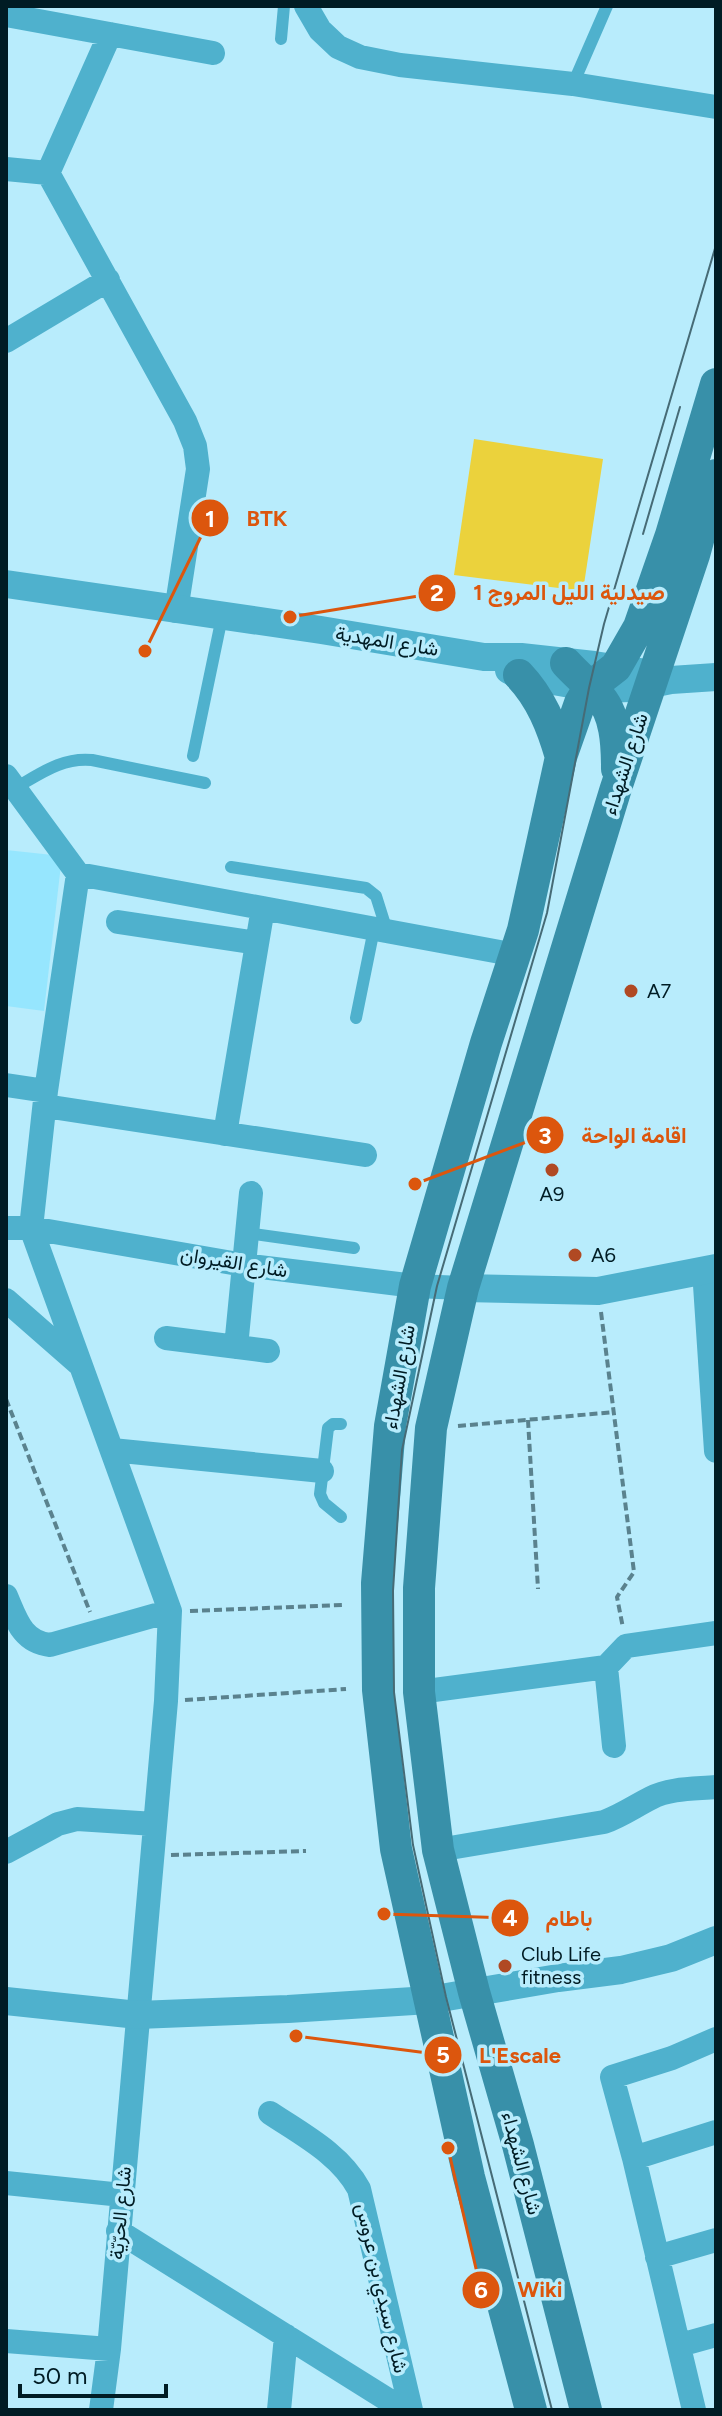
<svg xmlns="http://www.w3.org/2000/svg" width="722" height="2416" font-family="Figtree,Vazirmatn,sans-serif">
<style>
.built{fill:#96e6fe}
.green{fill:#ebd23c}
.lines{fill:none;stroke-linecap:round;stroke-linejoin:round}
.path{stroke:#5a828e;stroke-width:4;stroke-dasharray:8 4;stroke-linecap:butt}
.service{stroke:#4fb1cd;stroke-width:12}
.minor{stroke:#4fb1cd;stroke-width:24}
.tertiary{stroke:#4fb1cd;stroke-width:28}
.secondary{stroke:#3890a9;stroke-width:32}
.tram{stroke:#466b76;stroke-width:2}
.poi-dot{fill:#b04923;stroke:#b8ecfc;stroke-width:3}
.labels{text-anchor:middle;stroke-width:7;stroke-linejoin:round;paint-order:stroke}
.street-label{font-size:20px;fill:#001c24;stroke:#b8ecfc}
.poi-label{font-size:20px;fill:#001c24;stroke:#b8ecfc;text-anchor:start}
.leader{fill:none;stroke:#dc560d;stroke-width:3}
.callout-dot{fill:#dc560d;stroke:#b8ecfc;stroke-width:3}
.mark-label{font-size:24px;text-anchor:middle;font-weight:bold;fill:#fff}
.callout-label{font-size:22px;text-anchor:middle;font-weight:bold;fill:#dc560d;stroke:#b8ecfc;stroke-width:7;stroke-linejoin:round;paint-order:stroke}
</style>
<rect width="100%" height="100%" fill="#b8ecfc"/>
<path class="built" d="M6,850L62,856L44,1011L6,1006Z"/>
<path class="green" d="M474,439L603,459L583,591L454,575Z"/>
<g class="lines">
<path class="path" d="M601,1312L634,1572L617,1597L623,1628
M6,1399L90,1612
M528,1420L538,1589
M458,1426L615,1412
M190,1611L343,1605
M185,1700L346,1689
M171,1855L306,1851"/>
<path class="service" d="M281,39L284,6
M573,84L607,6
M193,756L222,617
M15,788C40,774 62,757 92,760L205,783
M231,867L366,888L376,896L387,931
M356,1018L374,929
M247,1233L354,1248
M341,1517L324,1503L320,1494L328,1428L333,1424H341"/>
<path class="minor" d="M306,6L320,30L338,47L360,57L400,65L573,84L716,107
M6,15L213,53
M6,169L48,173L185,421L195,446L198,469L176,611
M48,173L110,34
M6,341L108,280
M6,776L78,874L46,1091L31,1228L170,1611L166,1701L109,2349L101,2410
M78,874L516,955
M118,922L257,943
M6,1085L46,1091
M45,1106L365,1155
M225,1134L263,908
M6,1228H31L244,1265L415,1286L463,1288
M704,1270L716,1451
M6,1300L79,1364
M166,1338L268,1351
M236,1347L251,1193
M112,1450L322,1471
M6,1596C16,1619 22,1642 50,1645L170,1611
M606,1667L614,1746
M419,1692L606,1667L626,1646L716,1633
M438,1850L604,1822C621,1816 635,1806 651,1798C670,1788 695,1789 716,1787
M6,1852L58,1824L77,1819L155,1824
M270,2113C303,2135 340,2154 359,2189L411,2410
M634,2158L716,2132
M6,2183L122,2195
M118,2231L404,2410
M657,2257L716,2240
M6,2341L109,2349
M680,2345L716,2335
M279,2410L286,2336
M694,2410L634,2158L612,2077L672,2058L716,2039"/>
<path class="tertiary" d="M6,584L321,630L484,657H521L594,665L653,674L671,680
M509,670L519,675L599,689L631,688L671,680L716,677
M463,1288L598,1291L716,1268
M6,2001L138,2015L288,2009L429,2000L558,1978L621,1970L671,1958L716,1940"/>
<path class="secondary" d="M566,663C576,674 588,684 598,695C616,713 617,745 617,769
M519,675C541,698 552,726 561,757
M531,2410L469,2177L396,1849L378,1690L377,1583L390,1426L415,1286L486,1043L523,930L561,757L580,703L589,688L616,667L639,627L671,535L716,384
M586,2410L518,2145L474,1992L438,1850L419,1692V1588L431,1428L463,1288L616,788L694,555L716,475"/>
<path class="tram" d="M643,534L680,407
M552,2410L446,1997L413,1845L394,1692L393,1591L402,1450L437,1286L547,913L589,688L604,624L716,245"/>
</g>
<g class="poi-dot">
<circle cx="631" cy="991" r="8"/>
<circle cx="552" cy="1170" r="8"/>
<circle cx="575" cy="1255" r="8"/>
<circle cx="505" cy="1966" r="8"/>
</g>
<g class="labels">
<g class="street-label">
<text transform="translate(387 641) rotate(9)" y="7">شارع المهدية</text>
<text transform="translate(625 764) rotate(-72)" y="7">شارع الشهداء</text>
<text transform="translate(234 1262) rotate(9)" y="7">شارع القيروان</text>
<text transform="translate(399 1377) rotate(-80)" y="7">شارع الشهداء</text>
<text transform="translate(522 2163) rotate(75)" y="7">شارع الشهداء</text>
<text transform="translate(120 2213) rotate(-85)" y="7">شارع الحرّيّة</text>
<text transform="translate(382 2288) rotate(77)" y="7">شارع سيدي بن عروس</text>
</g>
<g class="poi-label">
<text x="647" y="998">A7</text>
<text x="552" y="1201" text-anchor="middle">A9</text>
<text x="591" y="1262">A6</text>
<text x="521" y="1961">Club Life<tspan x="521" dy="23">fitness</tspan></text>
</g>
</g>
<path class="leader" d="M145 651L210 518M290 617L437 593M415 1184L545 1135M384 1914L510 1918M296 2036L443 2055M448 2148L481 2290"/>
<g class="callout-dot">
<circle cx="145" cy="651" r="8"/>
<circle cx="290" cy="617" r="8"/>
<circle cx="415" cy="1184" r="8"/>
<circle cx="384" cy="1914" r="8"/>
<circle cx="296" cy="2036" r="8"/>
<circle cx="448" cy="2148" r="8"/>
<circle cx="210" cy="518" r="20"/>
<circle cx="437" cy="593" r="20"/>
<circle cx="545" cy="1135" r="20"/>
<circle cx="510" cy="1918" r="20"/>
<circle cx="443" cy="2055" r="20"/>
<circle cx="481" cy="2290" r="20"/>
</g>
<g class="mark-label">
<text x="210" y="527">1</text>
<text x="437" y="601">2</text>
<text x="545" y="1144">3</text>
<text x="510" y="1926">4</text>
<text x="443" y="2063">5</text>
<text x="481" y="2298">6</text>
</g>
<g class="callout-label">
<text x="267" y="526">BTK</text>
<text x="569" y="600">صيدلية الليل المروج 1</text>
<text x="634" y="1143">اقامة الواحة</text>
<text x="569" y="1926">باطام</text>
<text x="520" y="2063">L'Escale</text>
<text x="540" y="2297">Wiki</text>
</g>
<rect width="722" height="2416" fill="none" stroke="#001c24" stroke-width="16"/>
<path d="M20 2384v12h146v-12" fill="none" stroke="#001c24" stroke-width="4"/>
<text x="32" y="2384" font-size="24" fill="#001c24" stroke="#b8ecfc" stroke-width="6" paint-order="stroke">50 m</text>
</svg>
